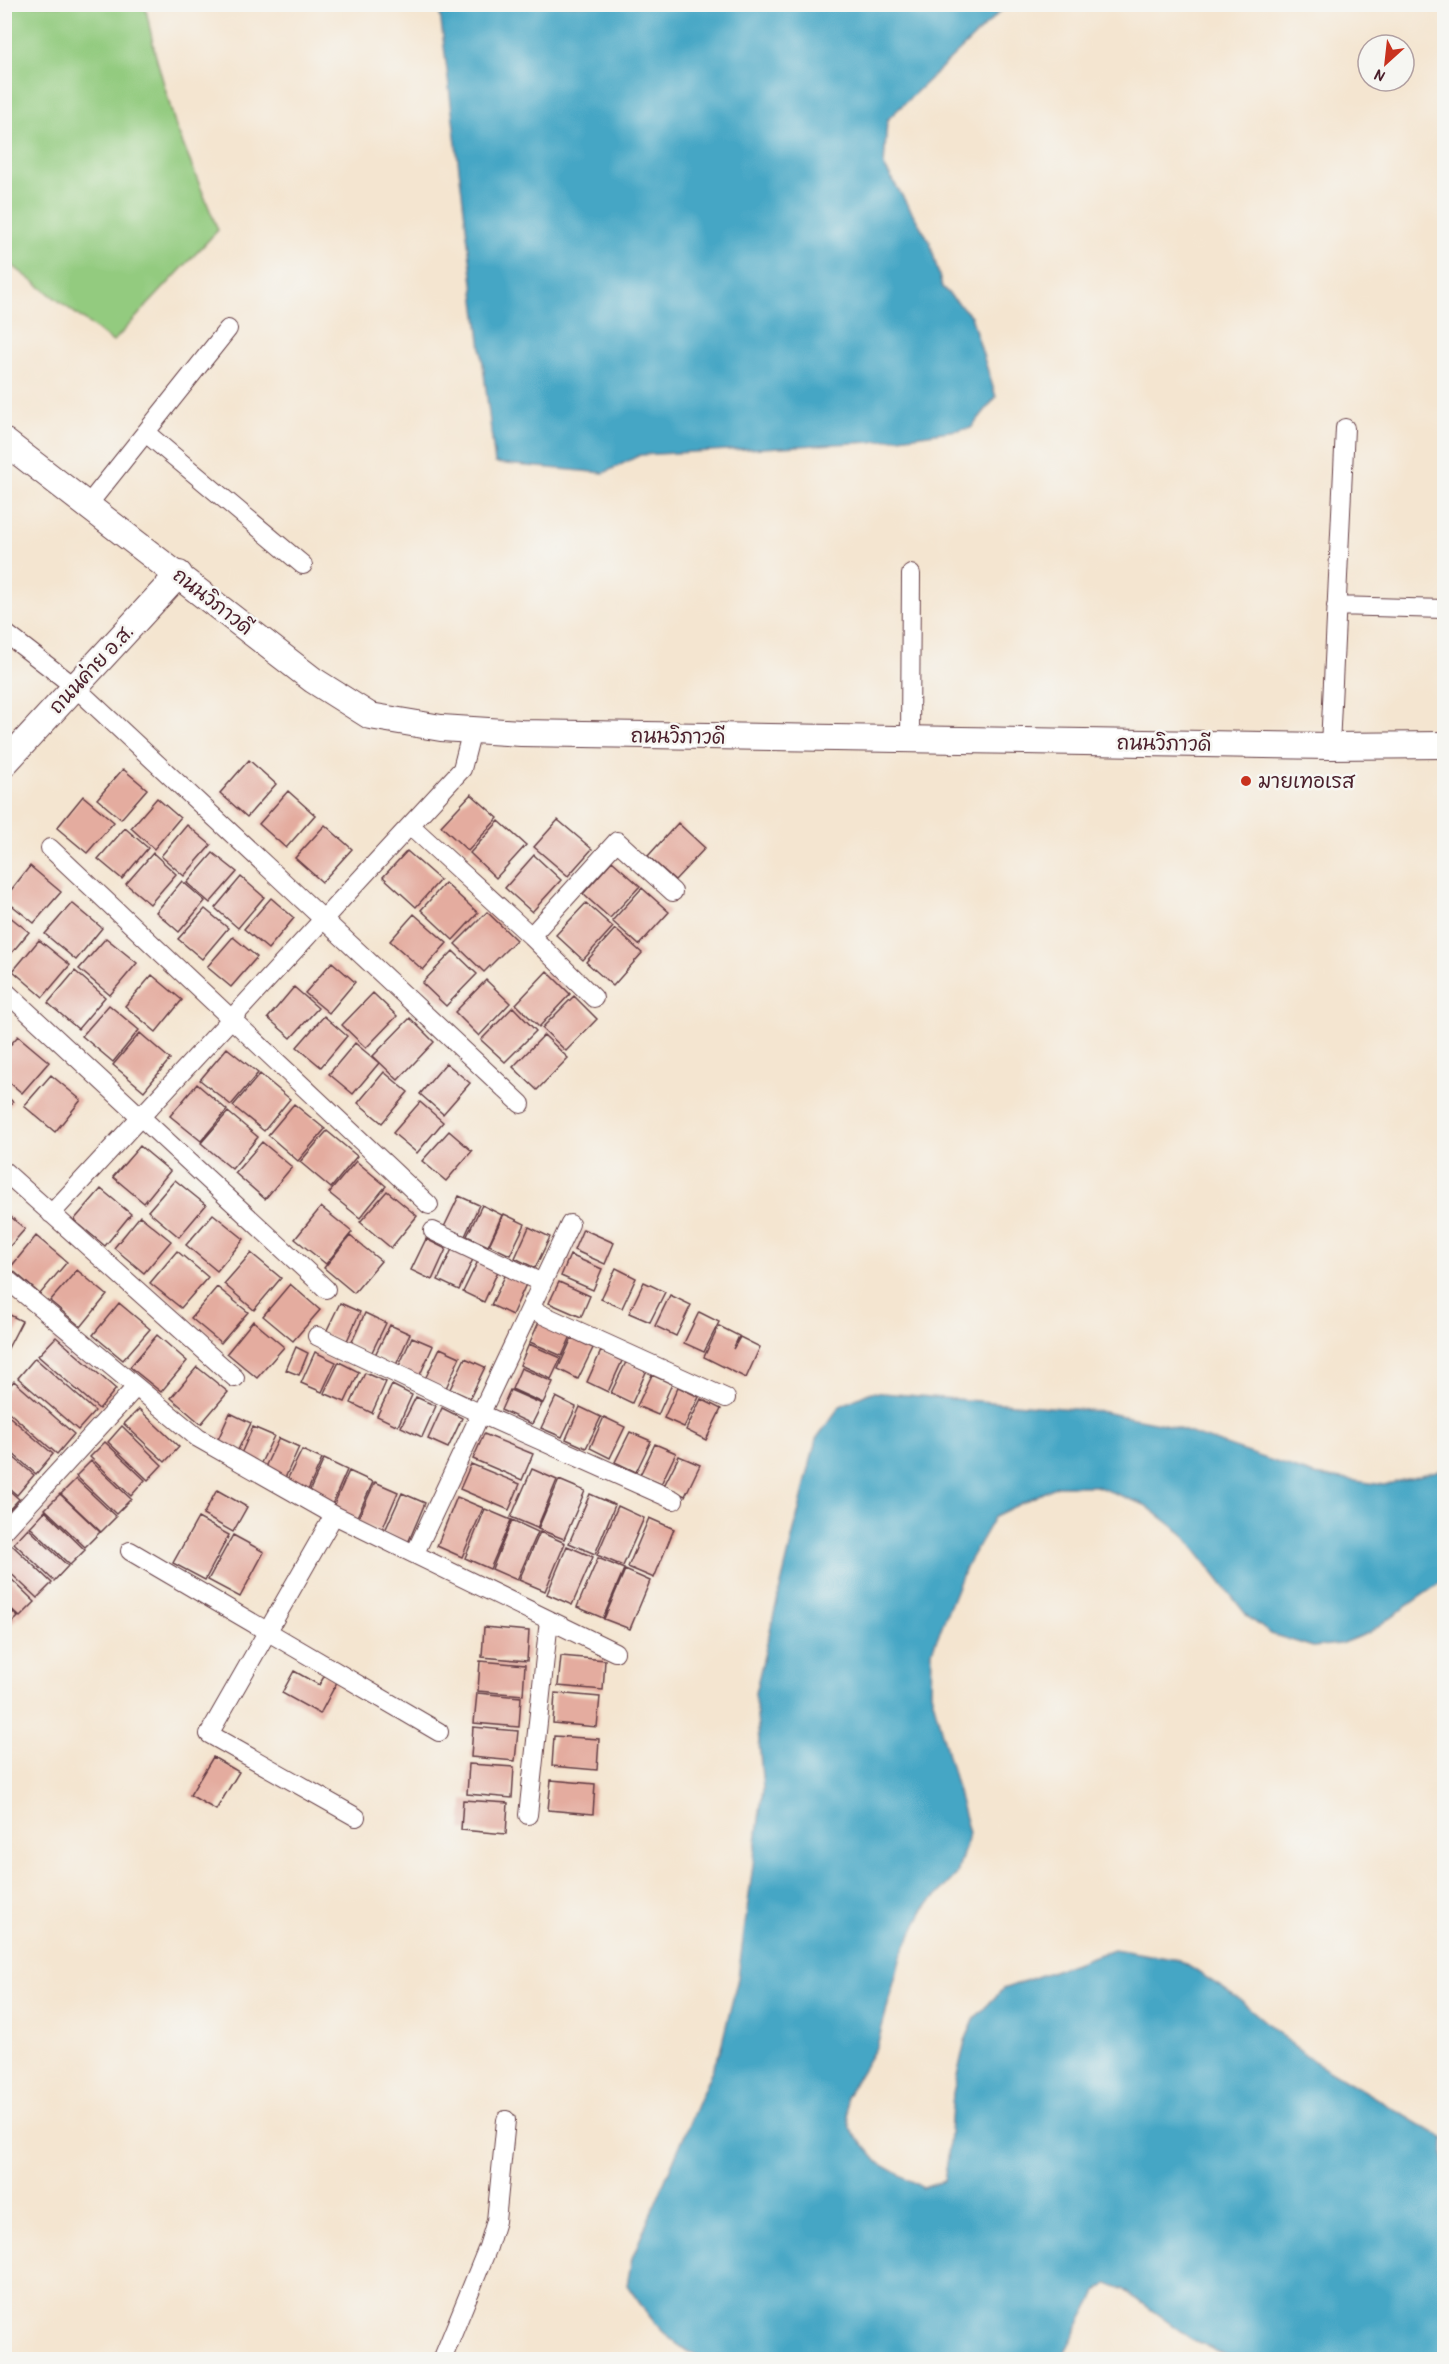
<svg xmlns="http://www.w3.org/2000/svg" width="1449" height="2364" font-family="'Patrick Hand','Playpen Sans Thai',sans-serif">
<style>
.green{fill:#93cb7f;stroke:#6e7555;stroke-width:1.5}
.water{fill:#45a6c5;stroke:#486278;stroke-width:1.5}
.building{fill:#e4ac9f}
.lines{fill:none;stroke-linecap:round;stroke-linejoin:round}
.street-casing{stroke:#643d44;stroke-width:20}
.secondary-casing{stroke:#643d44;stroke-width:28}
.street{stroke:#fff;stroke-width:18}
.secondary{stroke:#fff;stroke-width:26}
.poi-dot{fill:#c8321e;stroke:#f6f6f2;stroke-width:2}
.labels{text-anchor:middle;stroke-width:5;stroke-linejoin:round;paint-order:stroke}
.street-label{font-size:20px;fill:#4a1f2b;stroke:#f6f6f2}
.poi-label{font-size:20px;fill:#4a1f2b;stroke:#f6f6f2;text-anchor:start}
</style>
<rect width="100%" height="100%" fill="#f6f6f2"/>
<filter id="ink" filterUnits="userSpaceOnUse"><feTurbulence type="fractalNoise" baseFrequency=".0167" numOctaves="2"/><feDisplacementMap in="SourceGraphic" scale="12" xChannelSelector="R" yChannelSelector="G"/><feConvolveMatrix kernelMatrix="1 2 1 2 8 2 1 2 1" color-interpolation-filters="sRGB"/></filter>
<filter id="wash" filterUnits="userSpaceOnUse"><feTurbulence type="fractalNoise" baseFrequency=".008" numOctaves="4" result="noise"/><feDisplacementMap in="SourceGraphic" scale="24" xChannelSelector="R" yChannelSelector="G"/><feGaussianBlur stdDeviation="1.35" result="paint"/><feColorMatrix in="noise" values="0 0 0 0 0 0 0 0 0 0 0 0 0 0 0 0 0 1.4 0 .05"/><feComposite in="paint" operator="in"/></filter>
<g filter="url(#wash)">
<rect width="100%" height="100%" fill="#f4e5d0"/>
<path class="green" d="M4,5H145L155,53L176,127L218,230L113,342L5,260Z"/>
<path class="water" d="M439,5H1007L887,120L884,166L930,242L942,287L971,316L996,397L971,428L871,442L640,455L604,473L495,463Z
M871,1392L1098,1411L1164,1424L1314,1475L1384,1485L1444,1469V1580L1368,1633L1340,1644L1313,1647L1271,1634L1248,1617L1183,1534L1145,1505L1096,1486H1057L995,1516L965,1568L932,1651L931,1692L969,1833L957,1874L923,1910L901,1956L877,2046L846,2097L850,2129L879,2163L923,2188L944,2181L948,2157L953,2094L965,2041L975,2018L1003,1989L1114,1949L1179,1960L1235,1996L1307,2057L1444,2139V2359H1232L1190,2338L1123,2289L1108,2283L1097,2292L1061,2359H709C670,2350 648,2315 627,2285L632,2258L720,2051L738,1978L763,1789L755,1693L816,1439L840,1406Z"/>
<g id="blocks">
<path class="building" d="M249,760L276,784L247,817L220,793Z
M123,769L147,789L121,819L97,799Z
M288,791L315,815L286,848L259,824Z
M471,794L498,818L468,851L441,826Z
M83,796L114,822L87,853L57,828Z
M157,798L180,818L154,849L131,828Z
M558,820L592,849L568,876L534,847Z
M499,821L526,845L496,878L470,853Z
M678,823L705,848L675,880L648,856Z
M187,825L211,845L184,876L161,856Z
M325,825L352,849L322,882L295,858Z
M125,828L148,848L122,879L98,859Z
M407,851L440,880L416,907L383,877Z
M153,853L176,874L150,904L126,884Z
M213,853L237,872L210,903L187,883Z
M534,855L561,880L532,912L505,888Z
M612,861L640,886L610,918L583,894Z
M30,866L61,892L34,923L4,899Z
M241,877L264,897L238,928L215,908Z
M182,881L205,901L179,932L156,912Z
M445,883L478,913L453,940L421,910Z
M642,888L669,912L639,945L612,921Z
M271,898L294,918L268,949L244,929Z
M72,903L102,928L76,960L45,934Z
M586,903L613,927L583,960L556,935Z
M205,909L228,928L202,959L178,939Z
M4,912L29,932L4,962Z
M487,912L516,940L484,972L455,944Z
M414,914L447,943L423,970L390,941Z
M615,929L642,953L613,986L586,962Z
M233,937L257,957L231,987L207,967Z
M106,938L137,963L110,995L79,969Z
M39,940L70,965L43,997L13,971Z
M453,951L477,974L446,1006L422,983Z
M332,962L355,982L329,1013L305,993Z
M75,971L105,997L78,1029L48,1003Z
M547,971L570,994L539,1027L516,1004Z
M152,975L182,1000L156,1032L125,1006Z
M486,980L510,1003L479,1036L455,1012Z
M294,987L318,1008L291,1038L268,1018Z
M373,993L397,1016L366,1048L342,1025Z
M574,996L597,1019L566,1051L542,1028Z
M109,1005L139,1030L113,1062L82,1036Z
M513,1007L536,1031L505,1062L481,1040Z
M324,1016L347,1036L321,1067L297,1047Z
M410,1018L434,1042L398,1080L373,1056Z
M140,1033L170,1059L144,1091L113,1065Z
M544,1035L568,1058L537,1090L513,1067Z
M18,1036L49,1062L22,1093L4,1078V1052Z
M355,1043L379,1063L353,1094L329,1074Z
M227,1048L258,1073L231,1105L200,1080Z
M446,1063L470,1083L443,1114L420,1094Z
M384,1072L408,1092L382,1123L358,1103Z
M260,1074L290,1099L264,1131L233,1106Z
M51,1075L81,1100L55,1132L24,1106Z
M197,1084L227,1110L201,1141L170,1116Z
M4,1094L13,1102L4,1112Z
M420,1102L443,1122L417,1153L393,1133Z
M294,1104L325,1129L298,1161L268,1135Z
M228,1112L258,1137L232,1169L201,1143Z
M327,1131L357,1156L331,1188L300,1162Z
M449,1131L472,1151L446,1181L422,1161Z
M262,1142L292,1167L265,1199L235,1173Z
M140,1146L170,1171L144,1203L113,1177Z
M356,1161L386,1186L360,1218L329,1193Z
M175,1180L206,1205L179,1237L148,1211Z
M101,1189L131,1214L105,1246L74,1220Z
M387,1191L417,1216L391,1248L360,1222Z
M459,1196L479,1205L465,1236L444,1227Z
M482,1205L502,1215L488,1246L467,1236Z
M321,1207L352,1232L326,1264L295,1239Z
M4,1211L25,1229L4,1253Z
M213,1214L244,1239L217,1271L186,1245Z
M504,1214L525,1224L510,1255L489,1245Z
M140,1216L171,1241L144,1273L114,1248Z
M529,1227L550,1237L535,1268L515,1258Z
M583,1229L614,1243L605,1264L574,1250Z
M36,1236L67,1262L40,1294L10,1268Z
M350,1236L381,1261L354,1293L324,1268Z
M426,1239L446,1249L432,1280L411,1270Z
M452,1249L473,1259L459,1290L438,1280Z
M177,1251L208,1277L181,1308L150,1283Z
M251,1253L281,1278L254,1310L224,1284Z
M570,1255L602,1269L593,1290L561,1276Z
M478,1261L498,1271L484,1302L463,1292Z
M616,1268L636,1278L622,1308L601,1299Z
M77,1270L107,1295L81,1327L50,1301Z
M506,1274L526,1284L512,1315L491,1305Z
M559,1282L590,1296L581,1317L549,1303Z
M644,1282L665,1292L650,1322L629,1313Z
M290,1284L320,1310L293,1341L263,1316Z
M217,1287L248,1312L221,1343L191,1318Z
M670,1295L691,1305L676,1336L655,1326Z
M119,1303L150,1329L123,1360L93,1335Z
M340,1303L360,1312L346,1343L325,1334Z
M4,1312L22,1321L4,1356Z
M699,1312L719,1322L704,1352L684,1343Z
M365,1313L386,1323L371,1354L351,1344Z
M253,1321L284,1347L257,1378L227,1353Z
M539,1322L571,1336L562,1356L530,1342Z
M390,1325L410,1334L396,1365L375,1355Z
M719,1326L739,1336L733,1349L740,1337L760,1347L746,1378L704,1357Z
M157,1335L187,1361L161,1392L130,1367Z
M56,1337L116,1389L99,1409L38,1356Z
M412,1337L433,1346L419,1377L398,1368Z
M572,1338L593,1348L578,1379L558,1369Z
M529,1344L561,1358L551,1379L520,1365Z
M296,1347L308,1353L299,1375L286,1370Z
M440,1348L460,1357L446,1388L425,1379Z
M601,1351L622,1361L608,1392L587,1382Z
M315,1352L336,1362L322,1392L301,1383Z
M35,1358L95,1411L78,1430L18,1378Z
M465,1358L485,1367L470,1398L450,1389Z
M339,1362L359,1372L345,1402L324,1393Z
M626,1362L646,1372L632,1403L611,1393Z
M197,1367L228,1392L201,1424L171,1398Z
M521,1368L553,1382L543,1403L512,1389Z
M365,1373L386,1382L372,1413L351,1403Z
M652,1375L672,1384L658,1415L637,1406Z
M14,1381L74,1434L57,1454L4,1408V1392Z
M392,1385L412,1395L398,1426L377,1416Z
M678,1387L699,1397L684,1427L664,1418Z
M510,1390L542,1404L532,1424L501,1410Z
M416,1397L436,1406L422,1437L401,1427Z
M556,1397L576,1407L562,1437L541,1428Z
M701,1399L721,1409L706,1440L686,1430Z
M580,1407L601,1417L586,1448L566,1439Z
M442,1408L462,1418L448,1448L428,1439Z
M139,1409L179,1447L165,1462L124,1424Z
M4,1412L53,1454L36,1474L4,1446Z
M230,1413L251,1423L236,1454L216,1444Z
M604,1417L625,1427L610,1458L590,1448Z
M122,1426L162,1465L148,1480L108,1442Z
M253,1427L274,1436L259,1467L239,1458Z
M630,1432L651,1441L636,1472L615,1462Z
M484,1434L533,1454L522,1480L473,1459Z
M279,1438L299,1447L285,1478L264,1469Z
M105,1442L145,1480L131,1496L90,1457Z
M655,1444L676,1453L661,1484L640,1475Z
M4,1449L34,1475L17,1495L4,1484Z
M302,1450L322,1459L308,1490L287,1480Z
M679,1456L700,1465L685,1496L664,1486Z
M324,1459L347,1470L330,1509L306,1499Z
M91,1461L131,1499L116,1514L76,1476Z
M471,1464L520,1484L509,1510L460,1489Z
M532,1469L557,1480L537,1528L511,1517Z
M349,1471L373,1482L355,1521L331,1511Z
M76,1479L116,1517L101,1532L61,1494Z
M559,1480L585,1491L564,1539L538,1529Z
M375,1482L398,1492L381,1532L357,1521Z
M4,1486L19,1499L4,1515Z
M217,1490L247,1507L233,1532L203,1515Z
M402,1493L425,1503L408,1543L384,1533Z
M60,1494L100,1532L85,1547L45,1509Z
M590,1494L615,1505L595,1554L569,1543Z
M457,1497L483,1508L462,1557L437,1546Z
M618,1506L644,1518L623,1566L597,1555Z
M485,1509L511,1520L490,1569L465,1558Z
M45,1511L85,1550L70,1565L30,1527Z
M198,1518L229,1535L205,1580L173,1563Z
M649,1518L674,1529L654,1578L628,1567Z
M512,1520L538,1532L517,1580L492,1569Z
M28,1528L68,1566L54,1581L14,1543Z
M540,1532L565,1543L545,1591L519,1580Z
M233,1535L264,1552L240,1597L208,1580Z
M12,1545L52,1583L37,1598L4,1567V1552Z
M567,1546L593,1557L572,1605L547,1594Z
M598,1558L624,1569L603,1618L577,1607Z
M625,1570L650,1581L630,1629L604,1619Z
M4,1572L35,1602L20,1617L4,1602Z
M4,1604L18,1617L4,1631Z
M484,1627L529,1631L527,1661L482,1657Z
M561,1656L605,1660L603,1690L558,1686Z
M480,1661L525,1665L523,1695L478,1691Z
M294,1671L319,1685L325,1675L337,1682L320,1714L282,1693Z
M477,1693L521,1697L519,1727L474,1723Z
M555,1693L600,1697L597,1727L553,1723Z
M473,1727L518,1731L515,1761L471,1757Z
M554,1736L599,1739L597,1770L552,1766Z
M213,1757L239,1772L216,1810L190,1795Z
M469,1764L514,1767L512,1798L467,1794Z
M551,1780L595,1784L593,1814L548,1810Z
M463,1800L508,1803L506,1834L461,1830Z"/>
</g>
</g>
<g filter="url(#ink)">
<use href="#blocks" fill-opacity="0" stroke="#643d44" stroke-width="1.5"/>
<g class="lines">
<g class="street-casing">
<path id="street" d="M146,433L303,565
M87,506L228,329
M1336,606L1444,609
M4,632L75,687L521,1104
M910,739L911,574
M1330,746L1345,428
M411,826L531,936L594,998
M50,848L429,1205
M531,936L617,841L673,892
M4,990L326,1289
M4,1171L235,1378
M51,1214L462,769L472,730
M433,1231L542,1283
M4,1277L198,1438L334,1515L615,1652
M530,1309L726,1398
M317,1336L481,1414L674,1500
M334,1515L209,1734L356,1817
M4,1531L136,1387
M130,1551L439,1732
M415,1553L570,1224
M528,1815L549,1620
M442,2360L488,2247L496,2221L506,2120"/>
</g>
<g class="secondary-casing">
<path id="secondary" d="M4,441L313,680L370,716L441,728L521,733L1330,746L1444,745
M4,764L179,574"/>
</g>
<use href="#street" class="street"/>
<use href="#secondary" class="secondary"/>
</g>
</g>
<circle class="poi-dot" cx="1246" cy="781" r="6"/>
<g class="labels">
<g class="street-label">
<text transform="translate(213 601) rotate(38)" y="7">ถนนวิภาวดี</text>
<text transform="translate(91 669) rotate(-47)" y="7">ถนนค่าย อ.ส.</text>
<text transform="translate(678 736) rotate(1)" y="7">ถนนวิภาวดี</text>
<text transform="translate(1164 743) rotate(1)" y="7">ถนนวิภาวดี</text>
</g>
<g class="poi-label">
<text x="1258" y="788">มายเทอเรส</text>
</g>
</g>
<rect width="1449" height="2364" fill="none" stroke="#f6f6f2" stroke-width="24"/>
<g transform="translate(1386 63) rotate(207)"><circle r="28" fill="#f6f6f2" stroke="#b1a0a2" stroke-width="1.5"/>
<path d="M0-4.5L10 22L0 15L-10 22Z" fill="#c8321e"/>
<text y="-9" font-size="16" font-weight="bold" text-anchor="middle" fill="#4a1f2b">N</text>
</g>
</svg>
